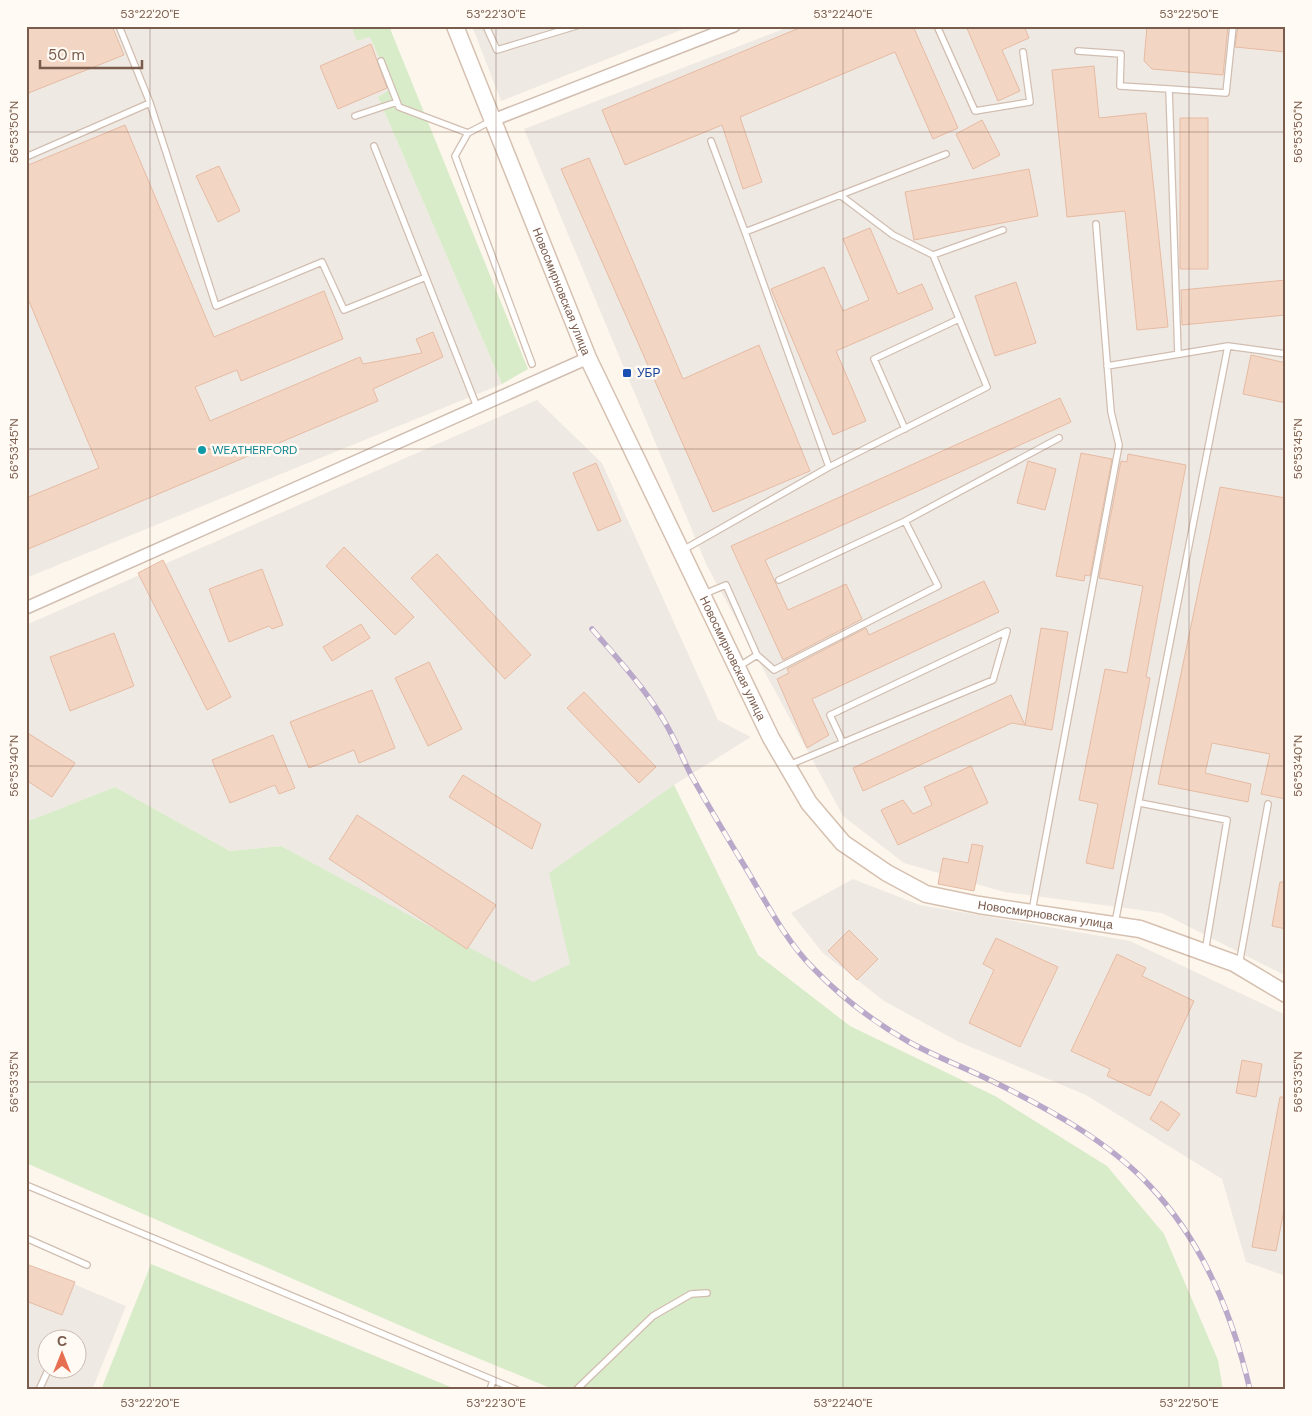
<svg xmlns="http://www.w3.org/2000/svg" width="1312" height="1416" font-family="'DM Sans',sans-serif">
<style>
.industrial{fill:#efe9e4;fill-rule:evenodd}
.green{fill:#d8ecc9}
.building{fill:#f3d5c3;stroke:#e6bba3}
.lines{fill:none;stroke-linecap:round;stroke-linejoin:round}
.lane-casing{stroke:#d1beb0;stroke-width:8}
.street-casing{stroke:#d1beb0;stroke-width:14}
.secondary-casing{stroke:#d6c0b0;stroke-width:19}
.lane{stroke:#fff;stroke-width:5.5}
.street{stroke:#fff;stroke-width:11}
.secondary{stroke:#fff;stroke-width:16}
.rail-casing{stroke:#b9a8c9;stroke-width:5.5}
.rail{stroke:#fffaf3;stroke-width:4;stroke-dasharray:11;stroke-linecap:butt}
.ticks{fill:none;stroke:#7a5c4d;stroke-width:1;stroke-opacity:0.45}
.transit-dot{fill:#1a4fb4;stroke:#fffaf3;stroke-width:2}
.culture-dot{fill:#0f9aa8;stroke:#fffaf3;stroke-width:2}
.labels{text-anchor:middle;stroke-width:5;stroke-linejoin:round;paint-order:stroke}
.street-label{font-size:12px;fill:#7a5c4d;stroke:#fffaf3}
.transit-label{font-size:12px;fill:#164399;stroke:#fffaf3;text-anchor:start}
.culture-label{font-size:12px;fill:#0d838f;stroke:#fffaf3;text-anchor:start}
.neatline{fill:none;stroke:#7a5c4d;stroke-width:2}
.ticks-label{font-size:12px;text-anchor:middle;fill:#7a5c4d}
</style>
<rect width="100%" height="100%" fill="#fdf6ec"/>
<path class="industrial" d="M26,26H351L357,41L370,37L392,89L378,97L502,384L26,578Z
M472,26H691L501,101Z
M791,26H1286V976L1162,913L1004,892L904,863L843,816L707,566L524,129Z
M537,400L602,463L718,720L751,737L674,785L570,964L533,983L281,846L230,851L115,787L26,822V625Z
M853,879L920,905L1130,941L1286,1015V1276L1246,1262L1222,1179L1086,1095L959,1042L884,1001L823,953L791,913Z
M26,1264L126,1306L92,1390H26ZM48,1338H78V1368H48Z"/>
<path class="green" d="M351,26H389L528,369L502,384L378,97L392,88L370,37L357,41Z
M674,785L758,955L850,1026L995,1096L1107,1166L1164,1234L1218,1360L1223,1390H555L429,1338L26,1163V822L115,787L230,851L281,846L533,982L570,964L549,873Z
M151,1264L458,1390H101Z"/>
<path class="building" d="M26,26H112L124,55L26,94Z
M804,26H913L958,128L933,139L895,52L740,117L762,182L743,189L722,125L625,165L602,110Z
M966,26H1024L1029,38L1002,50L1020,91L998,101Z
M1147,26H1228L1223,75L1152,69L1144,61Z
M1238,26H1286V52L1235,47Z
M371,44L387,88L338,109L320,66Z
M1094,66L1099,118L1146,113L1168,327L1137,330L1125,211L1067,217L1052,70Z
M1180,118H1208V269H1180Z
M982,120L1000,155L973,169L956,134Z
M125,125L214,337L324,291L343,339L241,381L237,370L195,387L210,421L360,357L363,364L422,353L416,339L433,332L443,357L373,389L378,401L26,550V498L99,468L26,294V166Z
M589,158L683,379L759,345L810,471L713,512L561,169Z
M219,166L240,211L218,222L196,176Z
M1029,169L1038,216L914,240L905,192Z
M870,228L898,294L922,284L933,309L836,351L866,421L833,435L771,289L824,267L843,311L869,300L843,239Z
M1286,280V315L1182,325L1181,290Z
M1016,282L1036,343L995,356L975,296Z
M1251,355L1286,363V403L1243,394Z
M1060,398L1071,422L765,560L788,610L846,584L862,619L783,660L731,546Z
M1081,453L1112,459L1090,576L1085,575L1084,581L1056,576Z
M1128,454L1186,465L1146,677L1150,678L1113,869L1086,863L1098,804L1079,800L1105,669L1127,673L1143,586L1099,578L1121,461L1127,462Z
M1028,461L1056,469L1045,510L1017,503Z
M596,463L621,521L598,531L573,473Z
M1220,487L1286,498V799L1261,794L1270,754L1212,743L1205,773L1251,784L1248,802L1158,784Z
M344,547L414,617L395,635L326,566Z
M437,554L531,655L505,679L411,578Z
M163,560L231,697L207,710L138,573Z
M262,569L283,625L272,629L269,626L229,642L209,589Z
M984,581L999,612L812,699L829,735L807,748L777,679L789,673L787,669L866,628L869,635Z
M361,624L370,638L332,661L323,647Z
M1041,628L1068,632L1052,730L1012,723L863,791L853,768L1011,695L1025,725Z
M114,633L134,686L70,711L50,657Z
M429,662L462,729L428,746L395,678Z
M372,690L395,748L359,763L354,750L309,768L290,722Z
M584,692L656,767L639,783L567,708Z
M26,732L75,763L52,797L26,780Z
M273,735L295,788L279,794L275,785L230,803L212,760Z
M971,766L988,803L898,845L881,810L903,800L913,814L932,805L924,787Z
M463,775L541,824L532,849L449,797Z
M357,815L496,905L467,949L329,859Z
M972,844L983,846L974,891L938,884L943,858L968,863Z
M1280,882H1286V929L1272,926Z
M849,930L878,959L857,980L828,951Z
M996,938L1058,967L1020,1047L969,1023L994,970L983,964Z
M1117,954L1146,968L1142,976L1194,1001L1150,1096L1107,1076L1110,1069L1071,1051Z
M1242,1060L1262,1064L1256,1097L1236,1093Z
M1280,1097H1286V1200L1276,1251L1252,1247Z
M1161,1101L1180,1114L1168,1131L1150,1119Z
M26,1264L75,1282L62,1315L26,1301Z"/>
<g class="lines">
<g class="lane-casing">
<path id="lane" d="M119,26L150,103
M486,26L497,50L576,26
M937,26L975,111L1030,102L1023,52
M1078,51L1121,54L1120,86L1169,89L1178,354
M381,61L399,107L468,133
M1169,89L1226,93L1233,26
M355,116L397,102
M491,121L468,133L455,156L532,364
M711,141L745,232
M374,146L477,407
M26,157L150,103L216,306L322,262L344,310L426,277
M933,255L1003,230
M1107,366L1228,346L1286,354
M905,429L874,359L959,319
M829,467L987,387L933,255L893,235L840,195
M683,550L829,467L745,232L946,154
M779,580L905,521L1059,438
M704,594L726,585L757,655L738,667
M757,655L774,670L938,586L905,521
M789,765L993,680L1007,631L830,715L843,743
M1140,803L1227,820L1205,952
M1032,911L1119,445L1111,412L1096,224
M1115,923L1228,346
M1239,965L1268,804
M26,1185L517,1390
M26,1238L87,1265
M62,1338L64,1334
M39,1390L49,1368
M490,1390L493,1380
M576,1390L653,1316L691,1294L707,1293"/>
</g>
<g class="street-casing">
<path id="street" d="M493,120L734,26
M26,608L588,358"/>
</g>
<g class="secondary-casing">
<g id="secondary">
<path id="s1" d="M455,26L588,358L771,738L809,803L843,843L887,873L926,894L979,905L1140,929L1234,963L1286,994"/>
</g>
</g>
<use href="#lane" class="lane"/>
<use href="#street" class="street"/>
<use href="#secondary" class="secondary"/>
<g class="rail-casing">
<path id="rail" d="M592,629C617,658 643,686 663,719C674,737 682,757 691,775C709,807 728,839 747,870C767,904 786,941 814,969C842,998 874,1022 909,1042C936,1057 966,1068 994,1082C1049,1109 1108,1141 1150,1186C1203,1242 1233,1316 1250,1390"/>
</g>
<use href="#rail" class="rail"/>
</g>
<path class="ticks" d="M150,26V1390M496,26V1390M843,26V1390M1189,26V1390M26,132H1286M26,449H1286M26,766H1286M26,1082H1286"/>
<rect class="transit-dot" x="622" y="368" width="10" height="10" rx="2.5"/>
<circle class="culture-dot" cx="202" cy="450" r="5"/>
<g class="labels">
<g class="street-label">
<text dy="4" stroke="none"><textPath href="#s1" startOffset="286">Новосмирновская улица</textPath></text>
<text dy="4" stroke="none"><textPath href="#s1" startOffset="691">Новосмирновская улица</textPath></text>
<text dy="4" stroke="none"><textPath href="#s1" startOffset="1126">Новосмирновская улица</textPath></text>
</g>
<g class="transit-label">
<text x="637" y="377">УБР</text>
</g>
<g class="culture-label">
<text x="212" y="454">WEATHERFORD</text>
</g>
</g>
<rect width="1312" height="1416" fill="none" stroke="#fffaf3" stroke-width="55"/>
<g transform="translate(62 1354)"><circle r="24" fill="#fffaf3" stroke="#cabbb1"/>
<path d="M0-4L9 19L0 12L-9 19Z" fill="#e76f51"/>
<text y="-8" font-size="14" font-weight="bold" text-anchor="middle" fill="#7a5c4d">С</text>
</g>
<path d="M40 60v8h102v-8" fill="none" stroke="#7a5c4d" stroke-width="2.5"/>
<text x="48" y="60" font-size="15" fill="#7a5c4d" stroke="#fffaf3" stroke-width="4" paint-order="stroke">50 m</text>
<rect x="28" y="28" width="1256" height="1360" class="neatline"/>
<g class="ticks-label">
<text x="150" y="18">53°22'20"E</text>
<text x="496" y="18">53°22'30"E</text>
<text x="843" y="18">53°22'40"E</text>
<text x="1189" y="18">53°22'50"E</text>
<text transform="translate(14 132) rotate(-90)" y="4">56°53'50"N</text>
<text transform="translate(1298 132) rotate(-90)" y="4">56°53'50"N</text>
<text transform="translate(14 449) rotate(-90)" y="4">56°53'45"N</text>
<text transform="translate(1298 449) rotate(-90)" y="4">56°53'45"N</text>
<text transform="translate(14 766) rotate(-90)" y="4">56°53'40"N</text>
<text transform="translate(1298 766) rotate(-90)" y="4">56°53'40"N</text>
<text transform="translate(14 1082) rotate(-90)" y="4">56°53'35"N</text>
<text transform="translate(1298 1082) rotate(-90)" y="4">56°53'35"N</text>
<text x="150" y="1407">53°22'20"E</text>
<text x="496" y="1407">53°22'30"E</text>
<text x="843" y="1407">53°22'40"E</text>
<text x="1189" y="1407">53°22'50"E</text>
</g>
</svg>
